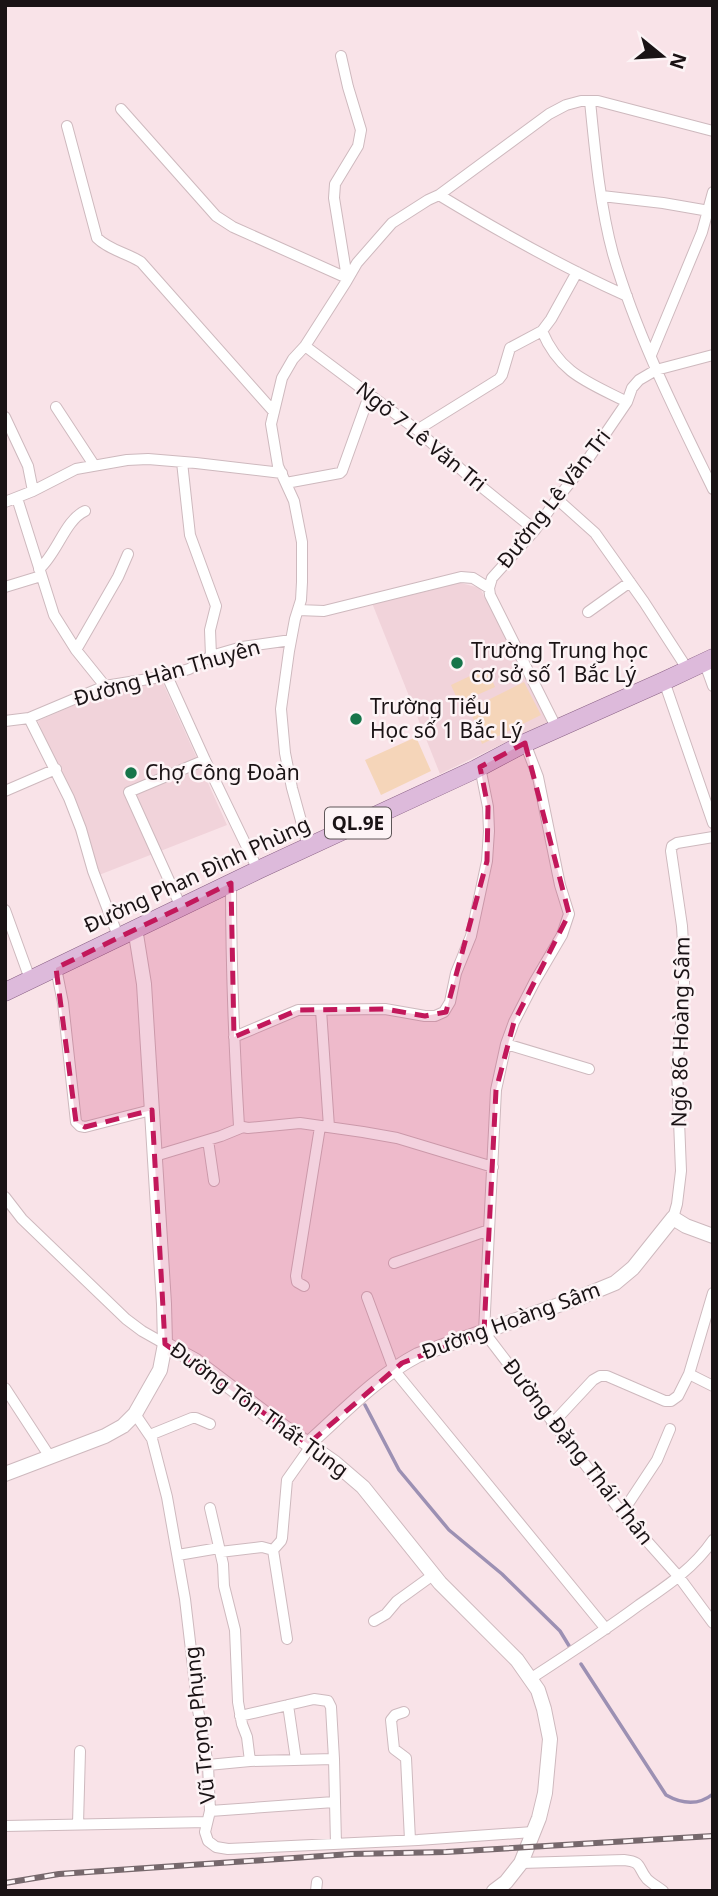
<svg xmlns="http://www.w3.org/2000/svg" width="718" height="1896" font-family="'Noto Sans',sans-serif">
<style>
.built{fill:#f1d3da}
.green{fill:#f5d5b9}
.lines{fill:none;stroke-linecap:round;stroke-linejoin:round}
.stream{stroke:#9c90b3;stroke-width:3.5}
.minor-casing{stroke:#ceb9be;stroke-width:12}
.tertiary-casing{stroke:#ceb9be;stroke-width:16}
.primary-casing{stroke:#8a6286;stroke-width:19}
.minor{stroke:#fff;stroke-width:10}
.tertiary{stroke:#fff;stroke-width:14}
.primary{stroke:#ddbadb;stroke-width:18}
.rail-casing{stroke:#76686c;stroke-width:6}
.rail{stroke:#fdf4f6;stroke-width:3.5;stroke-dasharray:10;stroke-linecap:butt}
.marked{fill:#c2185b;fill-opacity:0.2;stroke:#c2185b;stroke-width:5;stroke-dasharray:14 9;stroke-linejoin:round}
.poi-dot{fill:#17754a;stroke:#fdf4f6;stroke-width:2.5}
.labels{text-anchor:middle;stroke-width:5;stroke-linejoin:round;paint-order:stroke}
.shield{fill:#fdf4f6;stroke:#5e5658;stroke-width:2}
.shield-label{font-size:19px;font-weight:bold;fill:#1a1315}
.street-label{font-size:21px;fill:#1a1315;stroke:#fdf4f6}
.poi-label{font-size:21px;fill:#1a1315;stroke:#fdf4f6;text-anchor:start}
</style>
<rect width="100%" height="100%" fill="#f9e3e8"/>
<path class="built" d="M453,581L480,588L548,722L440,774L372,603Z
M162,681L227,825L99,875L38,721L105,692Z"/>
<path class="green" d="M487,668L495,687L459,703L451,685Z
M524,682L541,715L482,744L470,709Z
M416,737L431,771L381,795L365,760Z"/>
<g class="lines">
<path class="stream" d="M365,1405L399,1470L449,1530L502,1574L560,1631L571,1649
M581,1664L666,1795C682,1804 698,1806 713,1794"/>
<g class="minor-casing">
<path id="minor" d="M341,56L348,87L361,130L358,146L335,184L334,198L347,278
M590,101C595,151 600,206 613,254C637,336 676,413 713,489
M121,109L216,216L233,227L347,278
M67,126L97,238C109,250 127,253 141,262L274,412
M439,195C500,232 562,267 627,296
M602,196L663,203L709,211
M542,331C560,374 588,382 627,402
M305,346L417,430L473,480L535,530
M651,355L702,232L713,192
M56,407L94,465
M5,417L28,466L33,491
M417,430L499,379L502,375L510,348L542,331L551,319L577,272
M182,462L190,535L216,606L210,630L211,656
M286,483L340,473L342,471L370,393
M17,498L54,615L76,650L105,686
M557,499L595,533L644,602L688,670
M5,502L33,491L76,469L127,460L148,459L196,463L282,473
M39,569C57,554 65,520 85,511
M5,587L41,576
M298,610L324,611L461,577L473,578L489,588
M588,612L630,582
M76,650L118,577L128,554
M704,661L713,686
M167,676L205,760L258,870
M664,681L713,823
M29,718L69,798L81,829L93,871L118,936
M5,721L29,718L105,686L167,676L189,669L211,656L242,647L291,640
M557,729L490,595L489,588L492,578L535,530L557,499L584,465L627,402L632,388L639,380L656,370L713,355
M525,743L538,777L560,885L569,914L562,935L535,981L514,1022L506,1044L496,1090L484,1332L622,1513L679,1577L713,1623
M5,791L56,769
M308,846L292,788L285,753L281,709L289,651L295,619L301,600L302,582V542L294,501L278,466L271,424L282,378L293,359L305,346L346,282L357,263L392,223L428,200L439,195L549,114L566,105L581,101H598L713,131
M231,883C231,964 234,1045 239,1126L243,1127
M181,907L129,792L205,760
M5,910L30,979
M56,968L63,1003L76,1122L80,1126L85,1127L151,1110
M321,1010L329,1127
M234,1037L298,1010L385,1009L425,1016H435L444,1012L450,1002L456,973L471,936L487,861L489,831L488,807L480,767
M506,1044L589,1069
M208,1140L214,1181
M155,1156L221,1136L243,1127L248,1128L300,1123L363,1132L397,1138L493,1167
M5,1197L22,1219L126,1319L142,1331L165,1344
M673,1218L677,1204L681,1171L677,1070L684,991V960L682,926L671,851L672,846L677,843L713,837
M394,1263L489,1230
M304,1286L297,1282L296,1276L320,1127
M367,1297L394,1370L606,1629
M689,1374L713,1386
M5,1388L50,1457
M135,1414L152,1439L167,1497L185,1599L198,1710L208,1765L210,1811L205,1832L208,1841L216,1847L228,1849L418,1840L533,1832
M552,1424L593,1380L600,1376H607L665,1401H671L678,1396L689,1374L713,1293
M150,1435L192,1418H196L210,1424
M210,1508L223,1564L224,1586L235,1630L238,1702L242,1724L247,1737L250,1761
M622,1513L657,1460L670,1429
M273,1550L281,1541L282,1538L287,1480L311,1446
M220,1552L262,1547L273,1550L287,1639
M178,1555L219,1548
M374,1621L386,1614L397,1601L433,1575
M530,1679C567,1655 604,1631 639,1605C667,1586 694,1568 713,1540
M288,1705L296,1760
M404,1712L395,1715L391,1720L394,1749L406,1758L410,1840
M240,1716L314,1699L328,1701L331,1707L334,1759L336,1844
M208,1765L250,1761L334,1759
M210,1811L334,1802
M78,1824L80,1751
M5,1826L207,1822
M521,1863L624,1860C643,1862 637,1867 647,1879C651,1883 658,1887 663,1891
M316,1891L317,1882"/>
</g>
<g class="tertiary-casing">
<path id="tertiary" d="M165,1344L196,1361L271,1418L335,1463L363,1487L440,1583L517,1660L538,1690L544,1709L550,1739L545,1793L539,1818L521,1863L506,1882L494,1891
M308,1444C343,1413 376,1377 418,1355L581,1297L615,1283L633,1268L673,1218L686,1226L713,1236
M5,1474L105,1436L123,1426L135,1414L160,1370L165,1344L164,1304L144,984L135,928"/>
</g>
<g class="primary-casing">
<path id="primary" d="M5,992L258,870L476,769L525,743L664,681L713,658"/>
</g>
<use href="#minor" class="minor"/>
<use href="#tertiary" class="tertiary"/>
<use href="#primary" class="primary"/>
<g class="rail-casing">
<path id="rail" d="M5,1883L59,1874L351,1854L446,1852L713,1836"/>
</g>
<use href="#rail" class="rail"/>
</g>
<path class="marked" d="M525,743L569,914L514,1022L496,1090L484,1332L402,1363L308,1444L165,1344L152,1110L85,1127L76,1122L56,968L231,883L234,1037L298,1010L385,1009L425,1016L446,1012L487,861L488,807L480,767Z"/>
<g class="poi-dot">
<circle cx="457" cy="663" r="7"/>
<circle cx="356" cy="719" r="7"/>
<circle cx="131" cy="773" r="7"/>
</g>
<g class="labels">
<rect class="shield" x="325" y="807.5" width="66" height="31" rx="5"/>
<g class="shield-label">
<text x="358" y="830">QL.9E</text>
</g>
<g class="street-label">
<text transform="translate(421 437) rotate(39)" y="7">Ngõ 7 Lê Văn Tri</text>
<text transform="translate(554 499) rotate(-52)" y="7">Đường Lê Văn Tri</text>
<text transform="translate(167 673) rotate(-16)" y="7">Đường Hàn Thuyên</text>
<text transform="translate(197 875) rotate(-25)" y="7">Đường Phan Đình Phùng</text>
<text transform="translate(681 1032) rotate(-89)" y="7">Ngõ 86 Hoàng Sâm</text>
<text transform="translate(511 1321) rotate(-20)" y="7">Đường Hoàng Sâm</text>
<text transform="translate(259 1410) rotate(36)" y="7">Đường Tôn Thất Tùng</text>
<text transform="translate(578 1452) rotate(52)" y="7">Đường Đặng Thái Thân</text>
<text transform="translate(200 1725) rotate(-96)" y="7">Vũ Trọng Phụng</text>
</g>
<g class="poi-label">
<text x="471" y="658">Trường Trung học<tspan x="471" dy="24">cơ sở số 1 Bắc Lý</tspan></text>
<text x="370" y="714">Trường Tiểu<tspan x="370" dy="24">Học số 1 Bắc Lý</tspan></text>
<text x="145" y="780">Chợ Công Đoàn</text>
</g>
</g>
<rect width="718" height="1896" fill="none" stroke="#1a1315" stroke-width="14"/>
<g transform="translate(662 56) rotate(108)" stroke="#fdf4f6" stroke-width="5" paint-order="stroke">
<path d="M0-5L12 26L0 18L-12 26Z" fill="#1a1315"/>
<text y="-10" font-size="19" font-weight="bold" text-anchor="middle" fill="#1a1315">N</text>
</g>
</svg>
